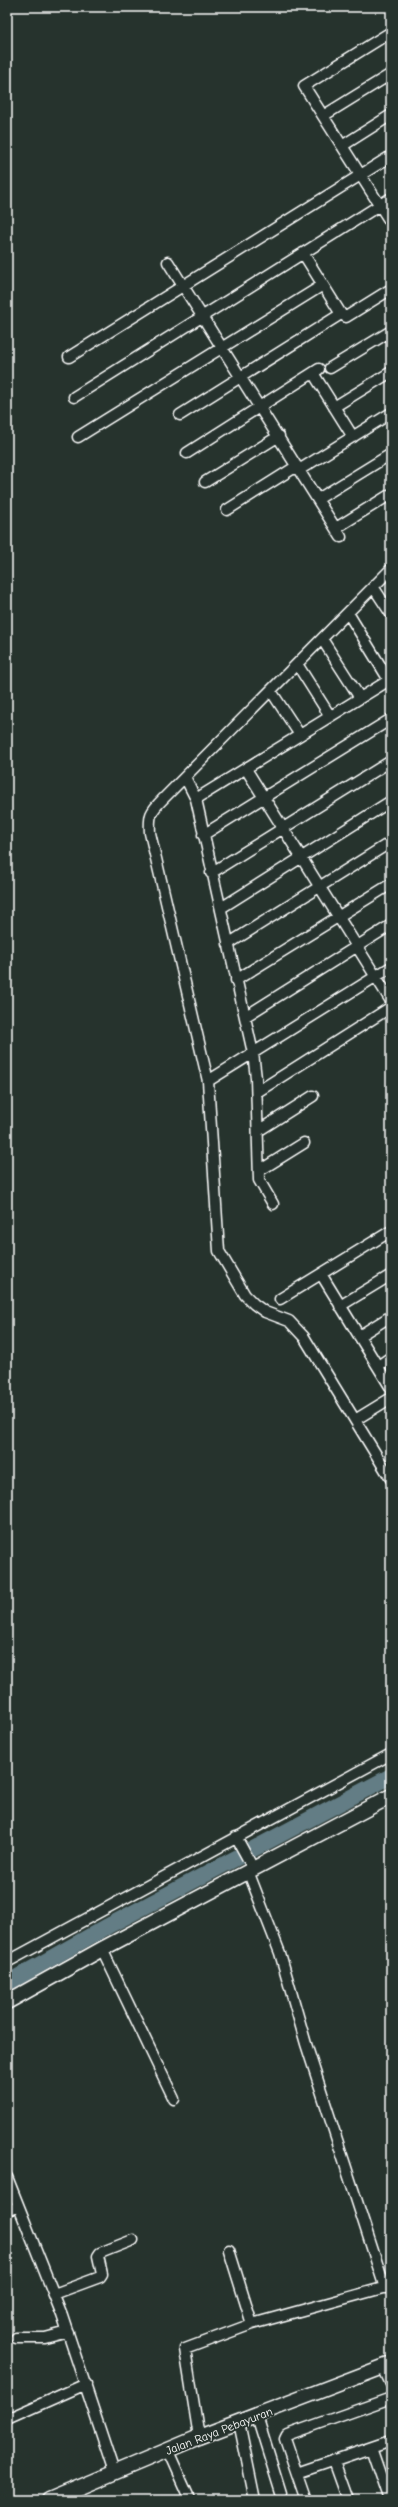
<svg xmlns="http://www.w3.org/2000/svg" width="398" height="2507" font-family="'Comic Neue',sans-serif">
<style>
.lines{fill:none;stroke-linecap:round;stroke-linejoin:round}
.river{stroke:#637d85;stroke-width:16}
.street-casing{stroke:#fff;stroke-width:13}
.secondary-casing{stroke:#fff;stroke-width:17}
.street{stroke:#26332d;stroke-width:10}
.secondary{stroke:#26332d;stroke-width:14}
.labels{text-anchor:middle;stroke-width:3.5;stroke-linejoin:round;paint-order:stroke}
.street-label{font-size:12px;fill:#fff;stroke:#26332d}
</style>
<rect width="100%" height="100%" fill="#26332d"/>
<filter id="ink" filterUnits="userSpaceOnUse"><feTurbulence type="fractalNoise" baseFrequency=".025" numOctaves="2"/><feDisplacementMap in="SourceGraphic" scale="8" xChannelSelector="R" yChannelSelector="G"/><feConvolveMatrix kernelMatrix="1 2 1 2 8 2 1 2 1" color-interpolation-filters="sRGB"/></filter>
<g filter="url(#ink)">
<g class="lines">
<path class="river" d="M7,1983L108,1926L391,1776"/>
<g class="street-casing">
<path id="street" d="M391,32L304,86L391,223
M323,116L391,74
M342,146L391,115
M303,253L341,314L346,317L391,289
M168,262L341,537
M69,357L391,156
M330,368L391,331
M313,373L353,437
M74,397L391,198
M334,407L391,372
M180,415L341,314
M78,437L323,285
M187,453L319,369
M299,470L391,413
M205,482L279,436
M318,499L391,454
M227,510L297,466
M336,528L391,494
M391,569L163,799C150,812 149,815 150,833L208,1081L219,1251L245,1295L254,1304L265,1312L289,1321L304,1337L391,1479
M374,588L391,614
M348,613L389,680
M322,639L360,698
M297,664L330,716
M271,691L300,735
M246,769L391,1001
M185,777L196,799L253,1053L256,1078L259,1180L273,1204
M196,799L391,679
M203,835L391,719
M211,873L391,761
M221,908L391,801
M228,944L391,842
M236,980L391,884
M246,1016L391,925
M208,1081L391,967
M257,1092L391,1007
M258,1131L313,1096
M259,1171L304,1143
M321,1274L391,1388
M280,1299L391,1231
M340,1306L391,1275
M359,1336L391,1316
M378,1366L391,1357
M355,1420L391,1398
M236,1837L253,1868
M248,1871L280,1953L306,2044L385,2288
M102,1949L174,2099
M7,1962L391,1754
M7,2177L62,2315L114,2472
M7,2211L18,2206
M229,2250L252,2324
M54,2294L100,2277L102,2274L98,2256L100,2253L133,2240
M16,2338H45L68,2332
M383,2367L391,2384
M257,2416L281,2493
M7,2419L86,2384
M239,2422L255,2500
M199,2437L185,2349L252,2324L390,2286
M371,2448L389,2500
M168,2451L190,2500
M334,2461L348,2500
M297,2473L391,2441
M306,2500L285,2439L287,2435L391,2398"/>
</g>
<g class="secondary-casing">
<path id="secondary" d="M7,2002L102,1949L391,1796
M49,2500L199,2437L391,2364"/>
</g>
<use href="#street" class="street"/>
<use href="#secondary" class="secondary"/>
</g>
</g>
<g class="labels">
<g class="street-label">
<text transform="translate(219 2431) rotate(-21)" y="4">Jalan Raya Pebayuran</text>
</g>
</g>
<rect width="398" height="2507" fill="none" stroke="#26332d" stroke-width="24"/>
<rect x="12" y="12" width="374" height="2483" fill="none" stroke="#fff" stroke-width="1.5" filter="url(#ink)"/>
</svg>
